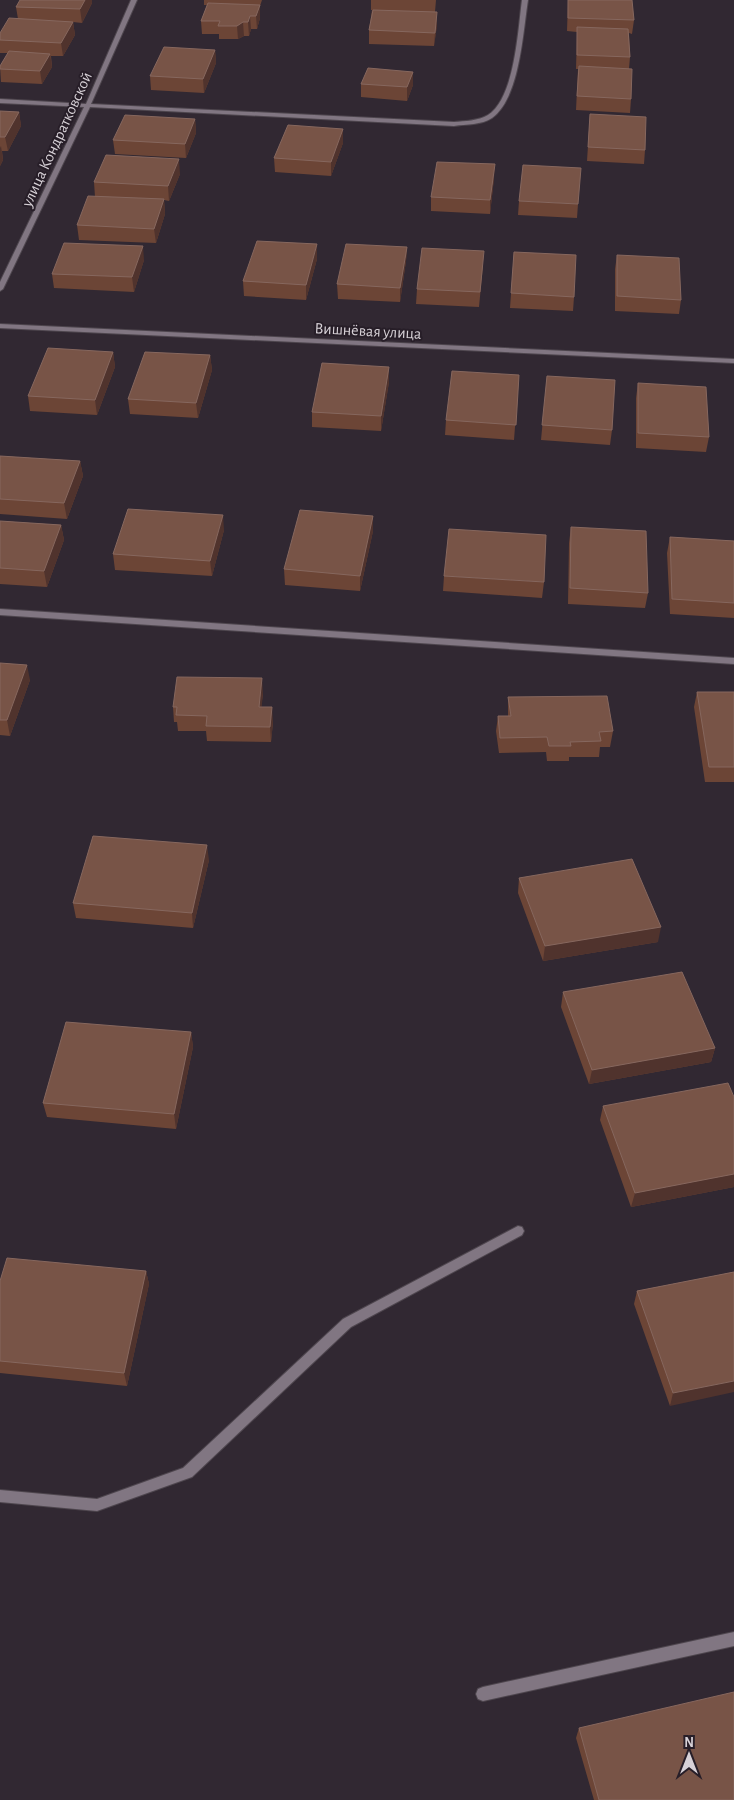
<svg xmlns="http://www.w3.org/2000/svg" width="734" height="1800" font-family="'Alegreya Sans',sans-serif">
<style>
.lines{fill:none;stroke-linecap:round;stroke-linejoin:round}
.minor-casing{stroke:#4e464e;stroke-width:2}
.minor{fill:#817682;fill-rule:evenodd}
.wall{fill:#6c4536}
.shaded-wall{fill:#50332d}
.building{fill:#785447;stroke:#86675e}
.labels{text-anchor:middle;stroke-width:4;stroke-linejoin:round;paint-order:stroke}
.far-street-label{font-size:16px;fill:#d7d1d7;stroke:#271e28}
</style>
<rect width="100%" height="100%" fill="#312832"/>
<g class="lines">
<g class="minor-casing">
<path id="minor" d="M131,0H137L91,104L454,122C465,121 478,121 488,115C515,98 518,29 522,0H528C523,31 520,98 492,118C482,125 466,124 454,126L90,107L3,289L0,291V282L84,107L0,103V99L86,104Z
M0,324L734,359V363L0,328Z
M0,609L734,658V664L0,615Z
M518,1226L522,1227L524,1231L522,1235L351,1327L192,1477L97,1511L0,1502V1490L97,1499L183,1468L343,1319Z
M734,1632V1646L483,1701L478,1699L476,1694L478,1689L483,1687Z"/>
</g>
<use href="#minor" class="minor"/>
</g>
<path class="wall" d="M204,0H262L260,6V18L257,29H251L249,36H244L238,39H219V34H202L201,21L207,5H204Z
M371,0H436L435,12L437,25L434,46L369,44V30L372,10H371Z
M568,0L634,20L632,34L629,33L630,57L629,69L631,99L630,113L576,110L578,69H576L577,32L567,31Z
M92,3L82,23L73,22L75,35L63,56H51L52,67L42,84L1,82L0,66L8,53H0V33L18,19L16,7Z
M215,50L216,63L204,93L151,90L150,76Z
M413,72V85L407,101L361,97V84Z
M0,111L19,112L21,126L8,151H2L3,160L0,166Z
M590,114L645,150L644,164L587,161Z
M195,119L196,133L186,158L115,154L113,140Z
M343,129V143L331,176L275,172L274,158Z
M180,174L169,201L164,200L165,214L156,243L79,240L77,225L95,197L94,182Z
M494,178L490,214L431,211V197Z
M519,201L578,204L577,218L518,215Z
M407,247L406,261L400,302L338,299L337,284Z
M514,252L574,297L573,311L510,308Z
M617,255L681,300L679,314L615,311V269Z
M317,259L306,300L244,296L243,281Z
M144,260L134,292L54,288L52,274Z
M483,265L479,307L416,304L417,289Z
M113,352L115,367L97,415L30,411L28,396Z
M210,355L212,370L198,418L130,414L128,399Z
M389,367V382L381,431L312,427V412Z
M519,375L514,440L445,435L446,420Z
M547,376L612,430L610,445L541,440Z
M638,383L709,437L706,452L636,448V398Z
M0,456L80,461L83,476L67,519L0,514Z
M373,516V531L360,591L285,585L284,569Z
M0,521L61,525L64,540L47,587L0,584Z
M571,527L648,593L645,608L568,604L569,543Z
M224,530L212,576L115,570L113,554Z
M670,537L734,541V618L670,614L667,553Z
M444,576L544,582L542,598L443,591Z
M0,663L30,680L10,736L0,735Z
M697,692H734V782H705L694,707Z
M263,694L261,707L273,722L271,742L207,741L206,731H178L177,722H174L173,707Z
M508,697L613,731L610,747H600L599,757H569V761H547L546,752L499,753L496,731L498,716H508Z
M209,860L193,928L76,918L73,903Z
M519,878L658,942L543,961L518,893Z
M563,992L715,1048L711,1062L589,1084L561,1007Z
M191,1032L193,1047L176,1129L47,1117L43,1103Z
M734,1097V1187L631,1207L600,1120L603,1106Z
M146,1271L149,1284L127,1386L0,1373V1281Z
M734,1272L670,1406L634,1304L637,1291Z
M579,1728L734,1800H594L576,1738Z"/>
<path class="shaded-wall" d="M85,0H92V3L82,23L80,9Z
M260,5V18L257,29L256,16Z
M437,12V25L434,46L435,33Z
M250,16L251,29L249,36L248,22Z
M73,22L75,35L63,56L61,43Z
M243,22L244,36L238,39L237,26Z
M215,50L216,63L204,93L203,79Z
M50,54L52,67L42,84L40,71Z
M413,72V85L407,101V87Z
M19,112L21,126L8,151L5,137Z
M195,119L196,133L186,158L185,144Z
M343,129V143L331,176V162Z
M1,146L3,160L0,166V148Z
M179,159L180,174L169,201L168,186Z
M495,164L494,178L490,214V200Z
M164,199L165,214L156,243L154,229Z
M317,244V259L306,300V285Z
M143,246L144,260L134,292L132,277Z
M407,247L406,261L400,302V288Z
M113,352L115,367L97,415L95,400Z
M210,355L212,370L198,418L196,403Z
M389,367V382L381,431V416Z
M80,461L83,476L67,519L64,503Z
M223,515L224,530L212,576L210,561Z
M373,516V531L360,591V576Z
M61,525L64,540L47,587L44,571Z
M27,665L30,680L10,736L7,720Z
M262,678L263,694L260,722L259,707Z
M272,707L273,722L271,742L270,727Z
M207,845L209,860L193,928L192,913Z
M661,927L658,942L543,961L545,946Z
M191,1032L193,1047L176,1129L174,1114Z
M715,1048L711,1062L589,1084L592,1070Z
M734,1174V1187L631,1207L635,1193Z
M146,1271L149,1284L127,1386L124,1373Z
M734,1381V1392L670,1406L673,1393Z"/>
<path class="building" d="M20,0H85L80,9L16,7Z
M568,0H632L634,20L568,18Z
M208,3L260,5L256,16H250L248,22H243L237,26H218L220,21H201Z
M373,10L437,12L435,33L369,30Z
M9,18L73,22L61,43L0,40V33Z
M577,27L628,29L630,57L577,55Z
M164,47L215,50L203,79L150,76Z
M9,51L50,54L40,71L0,69V66Z
M579,66L632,69L631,99L577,96Z
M368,68L413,72L407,87L361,84Z
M0,111L19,112L5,137H0Z
M590,114L646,117L645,150L588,147Z
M125,115L195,119L185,144L113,140Z
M288,125L343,129L331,162L274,158Z
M106,155L179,159L168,186L94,182Z
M437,162L495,164L490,200L431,197Z
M523,165L581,168L578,204L519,201Z
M88,196L164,199L154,229L77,225Z
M257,241L317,244L306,285L243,281Z
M64,243L143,246L132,277L52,274Z
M346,244L407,247L400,288L337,284Z
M422,248L484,251L480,292L417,289Z
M514,252L576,255L574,297L511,293Z
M617,255L679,258L681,300L617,296Z
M48,348L113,352L95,400L28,396Z
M145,352L210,355L196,403L128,399Z
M322,363L389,367L381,416L312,412Z
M452,371L519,375L516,425L446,420Z
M547,376L615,380L612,430L542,425Z
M638,383L706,387L709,437L638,433Z
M0,456L80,461L64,503L0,499Z
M128,509L223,515L210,561L113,554Z
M300,510L373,516L360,576L284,569Z
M0,521L61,525L44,571L0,568Z
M571,527L646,531L648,593L570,588Z
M449,529L546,535L544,582L444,576Z
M670,537L734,541V603L672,599Z
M0,663L27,665L7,720H0Z
M177,677L262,678L259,707H272L270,727L206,726L207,716L176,715L177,707H173Z
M697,692H734V767H709Z
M607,696L613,731L599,732L601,741L570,742L571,746H549L547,737L500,738L498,716H511L508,697Z
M93,836L207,845L192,913L73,903Z
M632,859L661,927L545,946L519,878Z
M682,972L715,1048L592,1070L563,992Z
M66,1022L191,1032L174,1114L43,1103Z
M728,1083L734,1097V1174L635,1193L603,1106Z
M7,1258L146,1271L124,1373L0,1361V1281Z
M734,1272V1381L673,1393L637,1291Z
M734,1692V1800H599L579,1728Z"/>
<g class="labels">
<g class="far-street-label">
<text transform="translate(56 139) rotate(-65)" y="6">улица Кондратковской</text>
<text transform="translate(368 330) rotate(3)" y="6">Вишнёвая улица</text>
</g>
</g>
<g transform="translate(689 1755)" stroke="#271e28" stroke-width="4" paint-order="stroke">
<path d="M0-4L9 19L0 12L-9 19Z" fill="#d7d1d7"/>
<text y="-8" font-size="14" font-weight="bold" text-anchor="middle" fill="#d7d1d7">N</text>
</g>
</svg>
